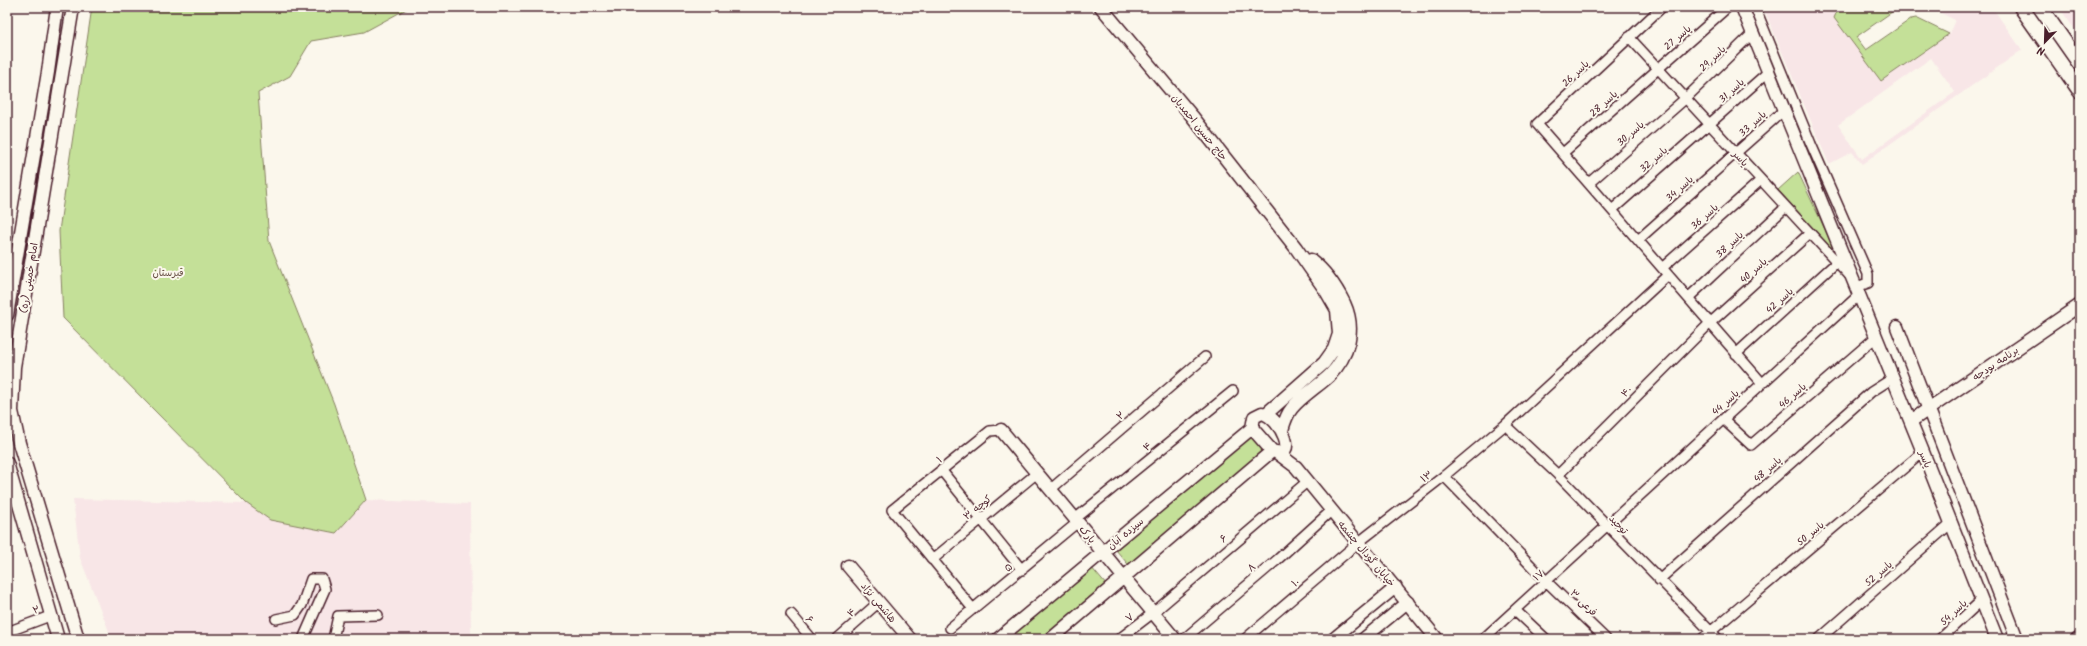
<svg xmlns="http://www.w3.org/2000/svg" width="2087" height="646" font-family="Kalam,'Playpen Sans Arabic',sans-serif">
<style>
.built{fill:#f8e6e7;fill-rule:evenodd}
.green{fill:#c4e098;stroke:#878062}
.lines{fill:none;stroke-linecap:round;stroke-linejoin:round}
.minor-casing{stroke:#4a1f2b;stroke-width:12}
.tertiary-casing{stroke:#4a1f2b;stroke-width:14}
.secondary-casing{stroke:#4a1f2b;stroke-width:15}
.primary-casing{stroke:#4a1f2b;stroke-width:17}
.minor{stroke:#fbf7ec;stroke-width:9}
.tertiary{stroke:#fbf7ec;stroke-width:11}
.secondary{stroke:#fbf7ec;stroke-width:12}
.primary{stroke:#fbf7ec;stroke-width:14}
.labels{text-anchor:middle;stroke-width:4;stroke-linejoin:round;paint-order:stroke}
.street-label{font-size:10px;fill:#4a1f2b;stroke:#fbf7ec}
.park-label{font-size:10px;fill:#684f46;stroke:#fbf7ec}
</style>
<rect width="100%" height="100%" fill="#fbf7ec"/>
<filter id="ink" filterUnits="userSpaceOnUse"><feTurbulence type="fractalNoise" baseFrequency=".025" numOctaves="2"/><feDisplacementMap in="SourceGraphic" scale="8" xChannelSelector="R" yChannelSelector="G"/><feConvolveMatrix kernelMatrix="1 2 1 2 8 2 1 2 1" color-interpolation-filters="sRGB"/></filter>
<g filter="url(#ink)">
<path class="built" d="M1763,7H1899L1856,37L1866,50L1911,19L1916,18L1949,34L1955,20L1929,7H1992L2022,50L1862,164L1852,152L1829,164ZM1931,58L1955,92L1862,159L1838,125Z
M2059,7H2080V37Z
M73,499L246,503L270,520L336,533L366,500L470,504L471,639H112L80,558Z"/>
<path class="green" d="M92,7H410L364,32L311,41L290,76L258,93L269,241L334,404L366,500L336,533L270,520L246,503L63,318L59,231Z
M1839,7H1899L1856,37L1866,50L1911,19L1916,18L1949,34L1881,81L1834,18Z
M1798,172L1837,255L1778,190Z
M1250,435L1266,453L1132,569L1116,550Z
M1091,567L1107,586L1045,639H1007Z"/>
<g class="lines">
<g class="minor-casing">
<path id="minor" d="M1662,7L1537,124L1762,383
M1755,7L1811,144L1868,274V283L1856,287
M1629,37L1849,275
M1563,153L1728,7
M1589,183L1686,98L1753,33
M1612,210L1767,73
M1638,240L1784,110
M1662,268L1761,180
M1688,298L1786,207
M1736,354L1837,262
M1723,419L1751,445L1876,337
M1505,425L1558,475L1718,639
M942,471L1022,570
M1558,475L1710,323L1810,233
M1444,476L1547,582L1606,639
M1051,489L1205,357
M1075,519L1233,391
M932,560L1037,473
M1659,580L1871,392L1893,378
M973,609L892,510L990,431L1001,430
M1515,610L1546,639
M791,614L812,639
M276,619L295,615L302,605L311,579H322L325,589L303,639
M950,628L1078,522
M7,632L50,616
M333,639L338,616L378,615
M837,639L879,602
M1119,639L1153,613L1308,481
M1184,639L1277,560L1332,510
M1245,639L1359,542L1444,476L1505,425L1668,275
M1483,639L1859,295
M1702,639L1923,452
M1819,639L1950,524
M1940,639L1982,600"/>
</g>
<g class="tertiary-casing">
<path id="tertiary" d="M1333,639L1396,587
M1363,639L1408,602"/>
</g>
<g class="secondary-casing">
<path id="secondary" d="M73,7L14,367L12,411L19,443L78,639
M1101,7L1192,116L1296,248L1326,291L1337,310L1339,334L1334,349L1324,363L1266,414
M1742,7L1923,452L1997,639
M7,315L48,72L57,7
M1897,327L2017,639
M1262,413C1281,418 1300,460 1272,451L1252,428L1254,417Z
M1911,421L2080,305
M1001,430L1175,639
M1282,430C1284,423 1287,414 1292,408C1302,396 1317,387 1329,376C1349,356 1356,329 1344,303C1336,287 1325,271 1311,260
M1276,452L1296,467L1437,639
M7,463L58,639
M848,566L910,639
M998,639L1252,428
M1051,639L1272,451
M2077,639L2080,637"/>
</g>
<g class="primary-casing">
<path id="primary" d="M2021,7L2080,91
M2040,7L2080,64"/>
</g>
<use href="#minor" class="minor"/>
<use href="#tertiary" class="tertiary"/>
<use href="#secondary" class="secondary"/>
<use href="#primary" class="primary"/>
</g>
</g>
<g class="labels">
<g class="street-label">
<text transform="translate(1677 37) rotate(-41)" y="4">یاسر 27</text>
<text transform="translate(1712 58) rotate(-44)" y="4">یاسر 29</text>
<text transform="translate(1575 73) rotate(-44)" y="4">یاسر 26</text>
<text transform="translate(1731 90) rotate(-42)" y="4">یاسر 31</text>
<text transform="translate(1603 103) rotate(-42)" y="4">یاسر 28</text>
<text transform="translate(1752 123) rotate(-42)" y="4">یاسر 33</text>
<text transform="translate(1200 127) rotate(51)" y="4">حاج حسین احمدیان</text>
<text transform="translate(1630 133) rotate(-41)" y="4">یاسر 30</text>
<text transform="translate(1741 158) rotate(47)" y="4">یاسر</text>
<text transform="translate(1653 159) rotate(-41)" y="4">یاسر 32</text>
<text transform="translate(1679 188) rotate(-42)" y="4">یاسر 34</text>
<text transform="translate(1704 216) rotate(-42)" y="4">یاسر 36</text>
<text transform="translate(1729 244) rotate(-43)" y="4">یاسر 38</text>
<text transform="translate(1753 270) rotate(-42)" y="4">یاسر 40</text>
<text transform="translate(28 278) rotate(-81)" y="4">امام خمینی (ره)</text>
<text transform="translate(1779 300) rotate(-42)" y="4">یاسر 42</text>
<text transform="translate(1995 363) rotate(-34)" y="4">برنامه بودجه</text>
<text transform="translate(1626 391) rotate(-45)" y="4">۴۰</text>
<text transform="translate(1792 395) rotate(-41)" y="4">یاسر 46</text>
<text transform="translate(1725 402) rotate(-42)" y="4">یاسر 44</text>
<text transform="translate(1120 415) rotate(-41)" y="4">۲</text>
<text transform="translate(1147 446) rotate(-39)" y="4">۴</text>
<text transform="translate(939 459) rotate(-39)" y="4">۱</text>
<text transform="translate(1926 459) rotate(69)" y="4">یاسر</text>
<text transform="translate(1767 469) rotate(-41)" y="4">یاسر 48</text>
<text transform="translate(1426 476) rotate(-38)" y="4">۱۳</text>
<text transform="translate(977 507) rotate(-39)" y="4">کوچه ۳</text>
<text transform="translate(1619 524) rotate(46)" y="4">توحید</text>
<text transform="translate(1125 533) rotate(-40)" y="4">سیزده آبان</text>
<text transform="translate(1810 533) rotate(-40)" y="4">یاسر 50</text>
<text transform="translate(1088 534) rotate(50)" y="4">پارک</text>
<text transform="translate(1223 538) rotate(-40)" y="4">۶</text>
<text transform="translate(1367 553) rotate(50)" y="4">خیابان گودال چشمه</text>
<text transform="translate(1008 567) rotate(-39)" y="4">۵</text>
<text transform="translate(1251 567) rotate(-40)" y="4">۸</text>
<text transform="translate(1878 573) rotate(-41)" y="4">یاسر 52</text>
<text transform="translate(1538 575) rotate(-43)" y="4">۱۷</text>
<text transform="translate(1295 582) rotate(-40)" y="4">۱۰</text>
<text transform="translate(879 602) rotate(50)" y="4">هاشمی نژاد</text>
<text transform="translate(1584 602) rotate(44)" y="4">فرعی ۳</text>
<text transform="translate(36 609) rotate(-21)" y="4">۲</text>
<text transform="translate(851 612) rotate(-41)" y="4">۴</text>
<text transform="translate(1953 612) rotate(-43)" y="4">یاسر 54</text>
<text transform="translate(1129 617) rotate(-38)" y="4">۷</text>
<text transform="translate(810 619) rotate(49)" y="4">۶</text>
</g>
<g class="park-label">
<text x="168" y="276">قبرستان</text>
</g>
</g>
<rect width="2087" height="646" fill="none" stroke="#fbf7ec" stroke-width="24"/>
<rect x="12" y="12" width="2063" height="622" fill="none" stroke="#4a1f2b" stroke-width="1.5" filter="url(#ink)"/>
<g transform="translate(2045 42) rotate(203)" stroke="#fbf7ec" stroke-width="3" paint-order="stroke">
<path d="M0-3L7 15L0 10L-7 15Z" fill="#4a1f2b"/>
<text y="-6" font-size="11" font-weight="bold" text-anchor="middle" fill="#4a1f2b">N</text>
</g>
</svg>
